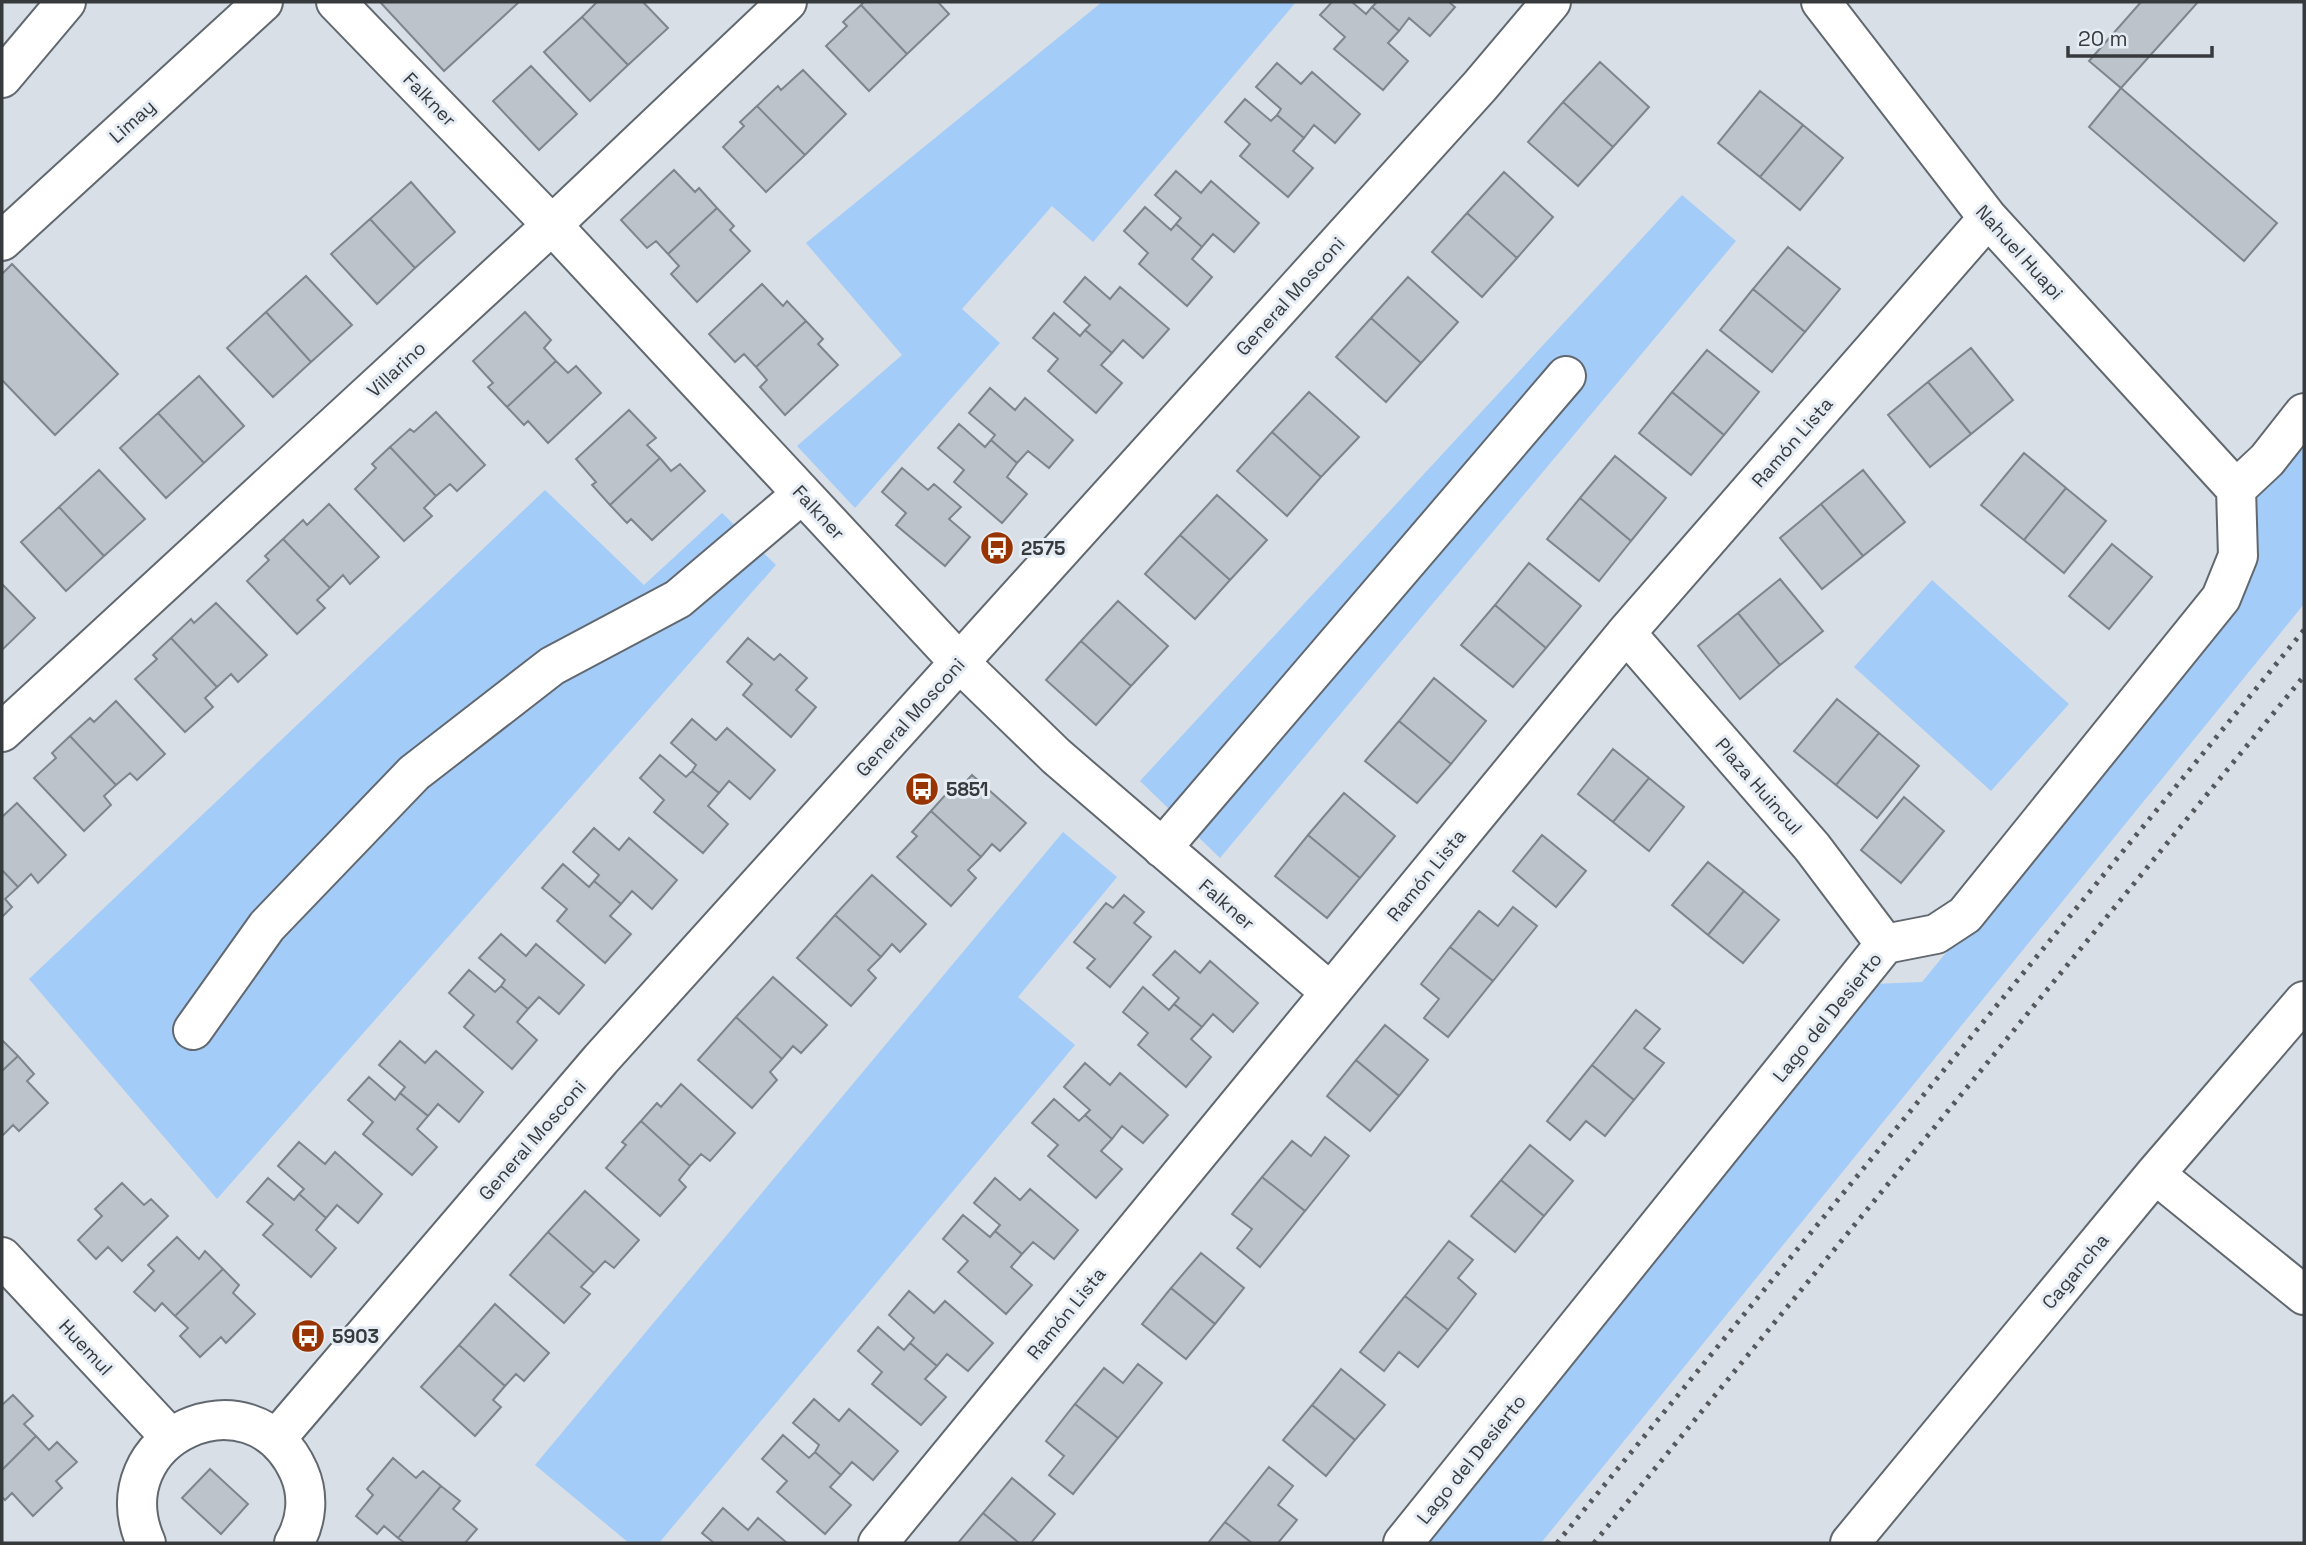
<svg xmlns="http://www.w3.org/2000/svg" width="2306" height="1545" font-family="'Space Grotesk',sans-serif">
<style>
.green{fill:#a3ccf8}
.building{fill:#bcc3cb;stroke:#7f858c;stroke-width:2}
.lines{fill:none;stroke-linecap:round;stroke-linejoin:round}
.minor-casing{stroke:#62686f;stroke-width:42}
.minor{stroke:#fff;stroke-width:38}
.rail{stroke:#55585c;stroke-width:5;stroke-dasharray:3.5 7;stroke-linecap:butt}
.labels{text-anchor:middle;stroke-width:6;stroke-linejoin:round;paint-order:stroke}
.street-label{font-size:19px;fill:#373a3d;stroke:#e5ecf4}
.poi-label{font-size:19px;font-weight:bold;fill:#373a3d;stroke:#e5ecf4;text-anchor:start}
</style>
<rect width="100%" height="100%" fill="#d8dfe7"/>
<path class="green" d="M1102,2H1296L1093,242L1052,206L962,309L1000,343L855,508L797,446L902,355L806,243Z
M1682,195L1736,241L1220,858L1140,781Z
M2304,443V604L1541,1543H1420L1873,984L1922,982L2244,590L2252,502Z
M545,490L644,585L722,513L776,565L217,1199L29,979Z
M1932,580L2069,704L1991,791L1854,667Z
M1063,832L1117,877L1018,997L1075,1045L659,1543H629L535,1465Z"/>
<path class="building" d="M380,2H519L444,71Z
M597,2H643L668,28L628,65L582,17Z
M864,2H938L949,14L907,54L861,5Z
M1332,2H1352L1366,14L1372,7L1399,31L1388,43L1408,61L1383,90L1334,49L1345,37L1320,15Z
M1377,2H1449L1455,7L1430,36L1409,18L1399,31L1372,7Z
M2141,2H2198L2121,88L2089,61Z
M861,5L907,54L869,91L826,46L847,26L843,22Z
M582,17L628,65L590,101L544,52Z
M1600,62L1649,107L1613,147L1563,102Z
M1277,63L1301,84L1312,72L1360,114L1335,143L1314,125L1304,138L1277,115L1281,109L1256,87Z
M531,66L577,114L539,150L493,101Z
M803,70L846,114L805,155L757,106L778,86L781,90Z
M2121,88L2277,223L2244,261L2089,127Z
M1760,91L1803,125L1760,177L1718,143Z
M1245,99L1271,121L1277,115L1304,138L1293,151L1313,168L1288,197L1240,156L1250,144L1225,122Z
M1563,102L1613,147L1578,186L1528,142Z
M757,106L805,155L766,192L723,147L744,126L740,122Z
M1803,125L1843,158L1800,210L1760,177Z
M674,170L695,192L699,188L717,208L668,254L656,241L647,248L621,220Z
M1176,171L1201,193L1211,181L1259,223L1234,252L1213,234L1202,247L1176,224L1181,218L1155,195Z
M1504,172L1553,217L1517,258L1467,213Z
M411,182L455,232L415,268L370,219Z
M1145,207L1171,230L1176,224L1202,247L1192,259L1212,277L1187,306L1139,264L1148,253L1124,231Z
M717,208L734,226L730,230L750,251L697,302L671,274L679,266L668,254Z
M1467,213L1517,258L1482,297L1432,252Z
M370,219L415,268L377,304L331,254Z
M1788,247L1840,289L1805,332L1753,289Z
M12,264L118,374L55,435L2,380V274Z
M306,276L352,325L311,362L266,312Z
M1085,277L1110,299L1120,287L1169,329L1143,358L1123,340L1112,353L1085,330L1090,325L1064,302Z
M1408,277L1458,322L1421,363L1371,318Z
M762,284L783,306L787,301L806,321L756,367L744,354L735,362L709,334Z
M1753,289L1805,332L1772,372L1720,330Z
M266,312L311,362L273,397L227,348Z
M525,312L551,340L544,348L556,361L507,407L488,387L493,383L473,361Z
M1054,313L1080,336L1085,330L1112,353L1101,365L1122,383L1096,413L1048,371L1058,359L1033,338Z
M1371,318L1421,363L1386,402L1336,357Z
M806,321L823,339L818,344L838,365L785,415L760,387L767,380L756,367Z
M1971,348L2013,400L1971,434L1928,382Z
M1707,350L1759,392L1724,435L1672,392Z
M556,361L568,373L576,366L601,393L548,443L528,421L524,425L507,407Z
M199,376L244,426L204,463L158,413Z
M1928,382L1971,434L1930,467L1888,415Z
M990,388L1015,410L1025,398L1073,440L1049,468L1028,451L1017,463L991,440L995,435L969,413Z
M1309,392L1359,437L1321,477L1272,432Z
M1672,392L1724,435L1691,475L1639,433Z
M629,410L656,438L647,445L660,458L610,505L592,485L596,482L576,459Z
M436,412L485,465L457,491L450,484L436,496L390,447L410,429L414,432Z
M158,413L204,463L166,498L120,448Z
M959,424L985,447L991,440L1017,463L1007,477L1027,494L1002,523L954,482L964,470L938,448Z
M1272,432L1321,477L1287,516L1237,471Z
M390,447L436,496L424,508L432,516L404,541L355,489L376,468L372,464Z
M2024,453L2066,488L2024,540L1981,505Z
M1615,456L1666,498L1631,541L1580,498Z
M660,458L671,471L680,464L705,491L652,540L631,519L627,523L610,505Z
M902,468L928,490L934,484L961,507L949,519L970,537L945,566L896,525L906,513L882,492Z
M99,470L145,519L104,556L59,507Z
M1863,470L1905,522L1863,556L1821,504Z
M2066,488L2106,521L2064,573L2024,540Z
M1217,495L1267,540L1230,580L1180,535Z
M1580,498L1631,541L1599,581L1547,539Z
M329,504L379,557L350,584L343,575L330,588L283,539L303,520L307,525Z
M1821,504L1863,556L1822,589L1780,538Z
M59,507L104,556L66,591L21,542Z
M1180,535L1230,580L1195,619L1145,574Z
M283,539L330,588L317,600L325,608L297,634L247,581L269,560L265,556Z
M2112,544L2152,577L2109,629L2069,596Z
M1529,563L1581,606L1546,648L1495,605Z
M1780,579L1823,631L1780,665L1738,613Z
M2,584L35,618L2,650Z
M1118,601L1168,646L1131,686L1081,641Z
M216,603L267,655L238,682L231,674L217,687L171,638L191,619L194,623Z
M1495,605L1546,648L1513,687L1461,645Z
M1738,613L1780,665L1740,699L1698,646Z
M171,638L217,687L205,698L213,707L185,732L135,679L157,659L153,655Z
M748,638L774,660L780,654L807,678L796,690L816,707L791,737L743,695L752,684L727,662Z
M1081,641L1131,686L1096,725L1046,680Z
M1434,678L1486,721L1451,764L1399,721Z
M1837,699L1879,733L1836,785L1794,751Z
M116,701L165,754L137,780L130,773L116,785L70,736L90,718L94,722Z
M692,719L716,740L727,728L775,770L750,799L729,781L719,793L692,771L696,765L671,743Z
M1399,721L1451,764L1417,803L1365,761Z
M1879,733L1919,766L1877,818L1836,785Z
M70,736L116,785L104,796L111,805L84,831L34,778L56,758L52,753Z
M1613,749L1649,778L1613,822L1578,794Z
M660,755L686,777L692,771L719,793L708,806L728,824L703,853L654,812L664,800L640,778Z
M972,775L1026,823L1000,851L992,844L981,857L931,811L947,793L952,797Z
M1649,778L1684,807L1649,851L1613,822Z
M1344,793L1395,836L1360,878L1308,835Z
M1904,797L1944,831L1901,883L1861,850Z
M17,803L66,855L38,883L31,874L18,887L2,870V817Z
M931,811L981,857L968,870L976,878L951,906L897,857L917,836L912,832Z
M594,828L619,850L629,838L677,880L652,909L632,891L621,904L594,881L599,875L573,852Z
M1308,835L1360,878L1327,918L1275,876Z
M1542,835L1586,871L1556,907L1513,871Z
M1708,862L1744,891L1708,935L1672,905Z
M563,864L589,887L594,881L621,904L610,916L631,934L605,963L557,921L567,909L542,888Z
M2,870L18,887L5,899L12,907L2,917Z
M872,875L926,924L900,952L892,944L881,957L835,915Z
M1744,891L1779,920L1743,963L1708,935Z
M1124,895L1144,912L1134,923L1151,937L1110,987L1087,968L1095,959L1074,942L1106,903L1113,908Z
M1513,907L1537,926L1493,981L1450,947L1479,911L1498,926Z
M835,915L881,957L868,970L876,978L851,1006L797,958Z
M501,934L526,956L536,944L584,985L559,1014L539,997L528,1009L501,986L505,980L479,958Z
M1450,947L1493,981L1448,1037L1424,1018L1439,999L1421,984Z
M1175,951L1200,973L1210,961L1258,1003L1233,1032L1213,1014L1202,1027L1174,1004L1179,998L1153,975Z
M469,970L495,992L501,986L528,1009L517,1022L537,1040L512,1069L464,1027L474,1015L449,993Z
M773,977L827,1025L801,1053L793,1046L782,1059L736,1017Z
M1143,987L1169,1010L1174,1004L1202,1027L1191,1039L1211,1057L1186,1087L1138,1045L1148,1033L1123,1012Z
M1636,1010L1660,1029L1644,1048L1664,1063L1634,1100L1592,1065Z
M736,1017L782,1059L770,1072L777,1080L752,1108L698,1060Z
M1385,1025L1428,1060L1399,1096L1356,1060Z
M2,1040L18,1056L2,1071Z
M400,1041L425,1063L436,1051L483,1092L459,1122L438,1104L428,1116L400,1093L405,1087L379,1065Z
M18,1056L34,1074L27,1081L48,1103L19,1131L13,1125L2,1136V1071Z
M1356,1060L1399,1096L1370,1131L1327,1096Z
M1085,1063L1110,1085L1120,1073L1168,1115L1143,1143L1122,1126L1112,1139L1085,1115L1090,1110L1064,1087Z
M1592,1065L1634,1100L1605,1136L1586,1121L1570,1140L1547,1121Z
M369,1077L395,1100L400,1093L428,1116L417,1129L437,1147L412,1175L363,1134L373,1122L348,1100Z
M681,1084L735,1133L710,1161L701,1154L690,1166L641,1121L657,1103L661,1107Z
M1054,1099L1079,1121L1085,1115L1112,1139L1101,1151L1122,1169L1096,1198L1048,1156L1058,1145L1032,1123Z
M641,1121L690,1166L679,1180L686,1187L660,1216L606,1168L626,1145L622,1142Z
M1325,1137L1349,1156L1305,1211L1262,1177L1292,1141L1311,1156Z
M299,1142L325,1164L335,1152L382,1194L358,1223L337,1205L326,1218L299,1194L304,1189L278,1166Z
M1530,1145L1573,1181L1544,1216L1501,1180Z
M1262,1177L1305,1211L1260,1267L1237,1248L1252,1229L1232,1214Z
M268,1178L294,1200L299,1194L326,1218L316,1230L336,1248L311,1277L263,1235L273,1224L247,1202Z
M995,1178L1020,1200L1030,1189L1078,1230L1054,1259L1033,1242L1022,1254L995,1231L1000,1225L974,1203Z
M1501,1180L1544,1216L1515,1252L1471,1216Z
M122,1183L144,1205L151,1199L168,1216L122,1261L108,1247L96,1259L78,1240L102,1216L95,1209Z
M585,1191L639,1240L614,1268L605,1261L594,1273L548,1232Z
M963,1215L990,1237L995,1231L1022,1254L1011,1267L1032,1285L1006,1314L958,1272L968,1261L943,1239Z
M548,1232L594,1273L581,1287L590,1294L564,1323L510,1275Z
M177,1237L199,1259L205,1251L223,1269L175,1316L162,1303L155,1311L134,1292L154,1271L148,1265Z
M1449,1241L1473,1260L1458,1278L1476,1294L1448,1330L1405,1296Z
M1201,1253L1244,1288L1215,1324L1171,1288Z
M223,1269L239,1285L233,1293L255,1314L226,1343L221,1337L200,1357L180,1336L188,1328L175,1316Z
M1171,1288L1215,1324L1186,1359L1142,1324Z
M909,1291L934,1313L945,1301L993,1343L968,1371L947,1354L937,1366L910,1343L914,1338L889,1315Z
M1405,1296L1448,1330L1418,1367L1399,1352L1384,1371L1360,1352Z
M495,1304L549,1353L524,1381L516,1374L505,1386L459,1345Z
M878,1327L904,1350L910,1343L937,1366L925,1379L946,1397L921,1425L872,1384L882,1372L858,1351Z
M459,1345L505,1386L493,1400L501,1407L475,1436L421,1387Z
M1138,1364L1162,1383L1118,1438L1075,1404L1104,1368L1123,1383Z
M1341,1369L1385,1405L1355,1440L1312,1405Z
M13,1395L33,1416L24,1424L36,1436L2,1470V1405Z
M814,1399L839,1421L849,1409L898,1451L873,1480L852,1462L841,1475L815,1452L819,1445L793,1423Z
M1075,1404L1118,1438L1073,1494L1049,1475L1064,1456L1046,1441Z
M1312,1405L1355,1440L1326,1476L1283,1440Z
M783,1435L809,1458L815,1452L841,1475L830,1487L851,1505L825,1534L777,1492L787,1481L762,1459Z
M36,1436L49,1450L57,1442L77,1462L56,1481L62,1488L33,1516L12,1493L5,1500L2,1497V1470Z
M393,1458L416,1478L423,1471L441,1486L398,1538L384,1526L377,1534L356,1516L373,1495L367,1489Z
M1269,1467L1293,1486L1278,1505L1297,1520L1278,1543H1252L1225,1522Z
M210,1469L248,1504L221,1534L182,1498Z
M1012,1478L1055,1514L1031,1543H1019L983,1513Z
M441,1486L460,1501L453,1509L477,1529L465,1543H405L398,1538Z
M723,1508L748,1530L758,1518L787,1543H714L702,1533Z
M983,1513L1019,1543H958Z
M1225,1522L1252,1543H1208Z"/>
<g class="lines">
<g class="minor-casing">
<path id="minor" d="M336,2L552,225L959,662L1056,756L1330,992
M1821,2L1988,218L2236,489
M2,78L66,2
M2,241L263,2
M1626,633L1812,847L1885,944
M2,732L552,225L787,2
M1162,848L1566,376
M193,1030L267,926L414,773L552,666L678,599L802,494
M2155,1174L2304,1295
M2,1257L170,1437
M276,1439L601,1059L1480,86L1551,2
M146,1543C99,1437 252,1367 299,1472C309,1495 307,1521 294,1543
M878,1543L1626,633L1988,218
M1403,1543L1885,944L1936,934L1965,915L2221,598L2238,556L2236,489L2267,460L2304,413
M1850,1543L2155,1174L2304,1001"/>
</g>
<use href="#minor" class="minor"/>
<path class="rail" d="M1557,1543L2304,630
M1594,1543L2304,676"/>
</g>
<defs>
<g id="bus-disc" transform="scale(1.75)"><circle r="9.5" fill="#983402" stroke="#e5ecf4"/><path d="M-5-6H5V4H4V6H2V4H-2V6H-4V4H-5ZM-3.5-4V0h7V-4ZM-3.5 1.2v1.5H-2V1.2ZM2 1.2v1.5H3.5V1.2Z" fill="#fff"/></g>
</defs>
<g fill-rule="evenodd">
<use href="#bus-disc" x="997" y="548"/>
<use href="#bus-disc" x="922" y="789"/>
<use href="#bus-disc" x="308" y="1336"/>
</g>
<g class="labels">
<g class="street-label">
<text transform="translate(430 99) rotate(46)" y="7">Falkner</text>
<text transform="translate(132 121) rotate(-42)" y="7">Limay</text>
<text transform="translate(2020 252) rotate(48)" y="7">Nahuel Huapi</text>
<text transform="translate(1290 296) rotate(-48)" y="7">General Mosconi</text>
<text transform="translate(396 369) rotate(-43)" y="7">Villarino</text>
<text transform="translate(1792 442) rotate(-49)" y="7">Ramón Lista</text>
<text transform="translate(819 512) rotate(47)" y="7">Falkner</text>
<text transform="translate(910 717) rotate(-48)" y="7">General Mosconi</text>
<text transform="translate(1759 786) rotate(49)" y="7">Plaza Huincul</text>
<text transform="translate(1426 875) rotate(-51)" y="7">Ramón Lista</text>
<text transform="translate(1227 904) rotate(41)" y="7">Falkner</text>
<text transform="translate(1827 1017) rotate(-51)" y="7">Lago del Desierto</text>
<text transform="translate(532 1140) rotate(-49)" y="7">General Mosconi</text>
<text transform="translate(2075 1271) rotate(-50)" y="7">Cagancha</text>
<text transform="translate(1066 1313) rotate(-51)" y="7">Ramón Lista</text>
<text transform="translate(86 1347) rotate(47)" y="7">Huemul</text>
<text transform="translate(1471 1459) rotate(-51)" y="7">Lago del Desierto</text>
</g>
<g class="poi-label">
<text x="1021" y="555">2575</text>
<text x="946" y="796">5851</text>
<text x="332" y="1343">5903</text>
</g>
</g>
<rect width="2306" height="1545" fill="none" stroke="#373a3d" stroke-width="7"/>
<path d="M2068 46v10h144v-10" fill="none" stroke="#373a3d" stroke-width="3.5"/>
<text x="2078" y="46" font-size="21" fill="#373a3d" stroke="#e5ecf4" stroke-width="5" paint-order="stroke">20 m</text>
</svg>
